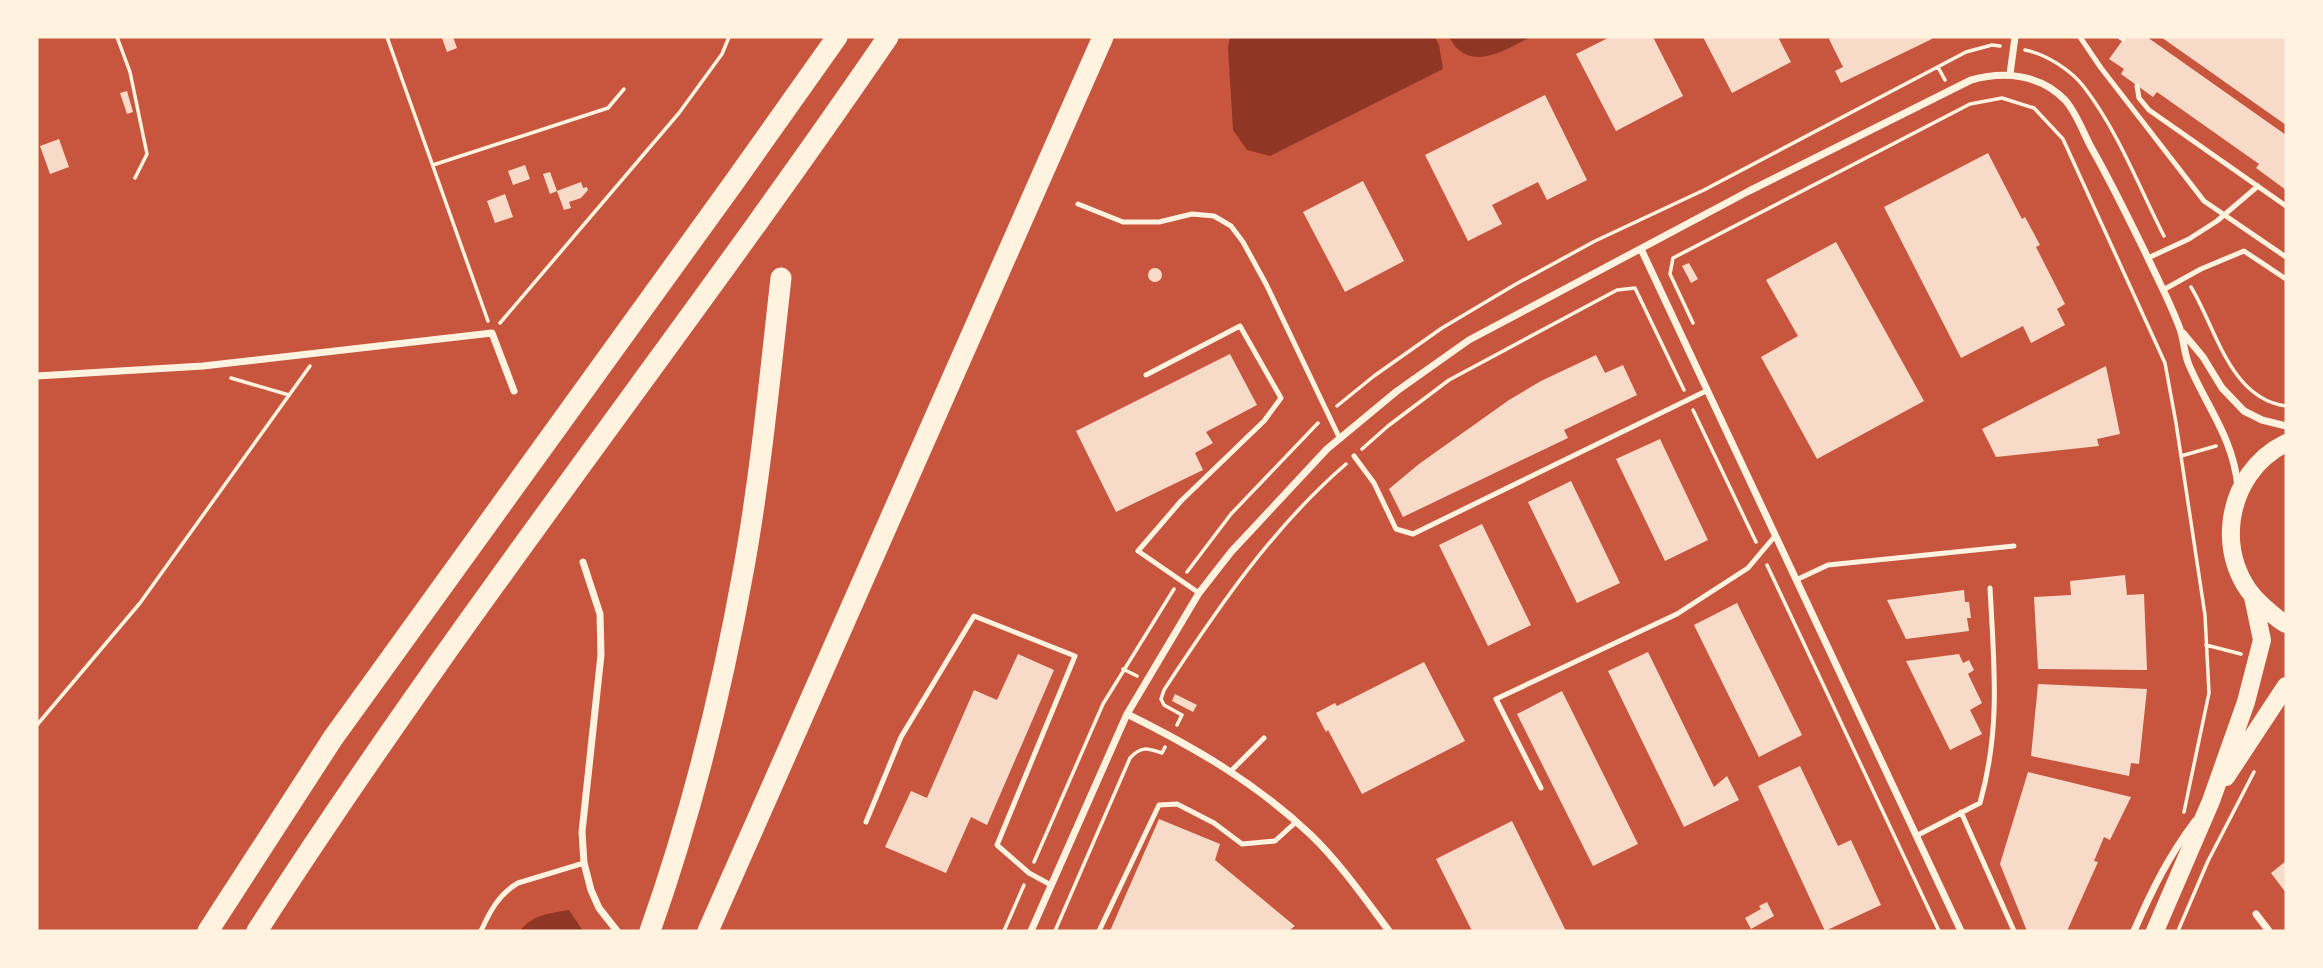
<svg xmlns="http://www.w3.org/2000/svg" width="2323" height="968" font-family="'Roboto Condensed',sans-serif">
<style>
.water{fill:#8f3625}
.building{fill:#f7dbc8}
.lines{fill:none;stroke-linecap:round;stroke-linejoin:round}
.path{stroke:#fff3e0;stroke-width:3.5}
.service{stroke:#fff3e0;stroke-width:5}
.minor{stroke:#fff3e0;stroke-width:7}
.primary{stroke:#fff3e0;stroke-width:18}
.motorway{stroke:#fff3e0;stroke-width:21}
</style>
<rect width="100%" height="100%" fill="#c8553d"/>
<path class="water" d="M1230,37H1435L1439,45L1443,69L1270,156L1247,150L1233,130L1228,48Z
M1449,37H1531C1503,51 1469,74 1449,37Z
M569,910L583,931H520C531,915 551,913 569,910Z"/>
<path class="building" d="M453,37L457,48L447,52L442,38Z
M1610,37H1653L1683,96L1616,131L1576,54Z
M1703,37H1778L1791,62L1732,93Z
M1834,37H1931L1932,39L1841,83L1835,71L1843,67L1829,39Z
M2125,37H2147L2286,135V190L2256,168L2259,164L2157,92L2153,97L2121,74L2124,69L2109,59Z
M2161,37H2286V125Z
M127,91L133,112L127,114L120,93Z
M1545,95L1587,180L1547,200L1538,182L1492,205L1502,224L1468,241L1425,155Z
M59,139L69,167L50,174L40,146Z
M1988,153L2022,219L2025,217L2040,245L2036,247L2065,304L2057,309L2065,325L2031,343L2023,326L1961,358L1884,207Z
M525,165L530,179L513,185L508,171Z
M550,172L557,191L550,194L543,174Z
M1363,181L1404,261L1345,292L1303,212Z
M581,182L583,188L587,187L588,190L581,198L569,202L571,208L564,210L557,191Z
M505,194L513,217L495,223L487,201Z
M1836,242L1924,401L1817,459L1761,357L1798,336L1766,280Z
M1689,263L1698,279L1691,283L1682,266Z
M1148 275a7 7 0 1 1 14 0a7 7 0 1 1-14 0Z
M1230,354L1257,405L1206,432L1213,443L1195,453L1203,470L1116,512L1076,431Z
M1596,355L1605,373L1623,365L1637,395L1564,430L1568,438L1403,517L1389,489L1419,464L1509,400L1541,381Z
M2106,366L2120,434L2097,439L2099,446L1996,457L1982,429Z
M1660,439L1708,540L1665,561L1616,459Z
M1571,481L1620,583L1577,603L1528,502Z
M1482,524L1531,625L1488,646L1439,545Z
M2125,575L2127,595L2144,594L2147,670L2038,669L2034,597L2071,595L2070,581Z
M1964,590L1965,602H1969L1971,618H1967L1969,631L1906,639L1887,600Z
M1737,603L1802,735L1759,757L1694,625Z
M1648,652L1714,787L1727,776L1739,800L1684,827L1608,671Z
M1018,654L1054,670L987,825L971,817L946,873L885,847L911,791L927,798L974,690L997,700Z
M1959,654L1963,663L1969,660L1974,670L1968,674L1982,703L1970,710L1982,734L1950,750L1906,661Z
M1424,662L1465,741L1362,794L1328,730L1326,732L1316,713L1335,703L1337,706Z
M2038,684L2147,689L2139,764L2131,763L2129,776L2031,756Z
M1562,691L1638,844L1593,866L1517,714Z
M1175,694L1197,705L1193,712L1172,701Z
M1800,766L1838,846L1851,840L1881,905L1825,931L1758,786Z
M2028,772L2131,797L2110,840L2104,837L2094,861L2098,862L2067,931H2027L2000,864Z
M1159,819L1220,844L1215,860L1295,926L1288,931H1110Z
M1512,821L1566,931H1472L1436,859Z
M2286,861V893L2271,873Z
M1767,902L1774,916L1751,929L1745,918L1761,909L1759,906Z"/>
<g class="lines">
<path class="path" d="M117,37L130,72L147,154L135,178
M387,37L488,321
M2025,50C2046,54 2071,70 2084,87C2118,131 2139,187 2164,236
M1938,67L1945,80
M433,165L608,108L624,89
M2191,287C2216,328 2230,399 2286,406
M500,323L679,113L722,54L729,37
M1693,323L1670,274L1673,258L1970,104L2002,98L2034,108L2063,139L2165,363L2176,423L2205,615L2209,693L2184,812
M231,378L289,395
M1337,406L1374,376L1442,328L1516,284L1595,241L1704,190L1966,52L1992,45L2000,46
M1693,410L1756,542
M1362,449L1388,426L1449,380L1617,290L1635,288L1684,390
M2181,456L2216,446
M1767,565L1939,931
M1187,572L1231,514L1318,423
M2206,645L2241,654
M1123,669L1137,676
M37,725L140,603L310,366
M1177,725L1182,715L1164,705L1161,699L1164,690C1217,609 1272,528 1346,464
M1034,862L1103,704L1174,589
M1004,931L1024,885
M1055,931L1130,758C1141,746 1147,748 1162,753L1165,747
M2178,931L2208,861L2254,772"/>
<path class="service" d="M2080,37L2101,68L2204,201L2286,257
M2120,37L2123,39
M2137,86L2139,98L2149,110L2286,206
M1078,204L1123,222H1159L1192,214L1214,216L1231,226L1243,242L1266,284L1340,439
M2148,258L2189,239L2217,221L2258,186
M2163,290L2201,269L2244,251L2286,279
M1146,375L1240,326L1281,398L1264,421L1181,501L1138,551L1199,593
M1354,456L1374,483L1396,529L1413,534L1706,391
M1796,580L1828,565L2014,546
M1231,771L1264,738
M1541,788L1496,699L1677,614L1748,568L1775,536
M1961,812L2014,931
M866,822L901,737L974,616L1075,656L997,845L1029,873L1051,885
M1916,836L1980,803C2001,728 1994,665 1990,588
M481,931C490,911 499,894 518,883L584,863
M1099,931L1159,805L1177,804L1214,823L1242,844L1275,841L1296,822"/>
<path class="minor" d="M2010,74L2015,37
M1641,249L1961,931
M2183,333L2203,357L2222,388L2244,411L2262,420L2286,426
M37,376L203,366L492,333L514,391
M583,562L600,614L601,655L582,832L584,863L591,890L599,908L617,931
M1127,714C1194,747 1256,783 1311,835C1340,863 1365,899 1389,931
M2256,914L2269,931
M1031,931L1127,714L1199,593L1231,552L1327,449L1397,391L1469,340L1749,191L1971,80C2004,71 2040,74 2065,100C2076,112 2083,132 2091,147C2111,182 2129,219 2147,256C2158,280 2171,304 2180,329C2184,341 2184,353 2189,365C2208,409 2233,438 2238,487
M2134,931C2152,890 2168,857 2195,821"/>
<path class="primary" d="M2286,443C2224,473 2211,562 2264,607C2271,613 2278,620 2286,624
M2226,777L2286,686
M2155,931L2211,801L2246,702L2262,640L2253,597"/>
<path class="motorway" d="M208,931L333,738L735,181L837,37
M257,931C454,624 682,338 888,37
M650,931C692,813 722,690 744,567C761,472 770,375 781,278
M708,931L1103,37"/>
</g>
<rect width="2323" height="968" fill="none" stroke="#fff3e0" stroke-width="77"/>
</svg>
